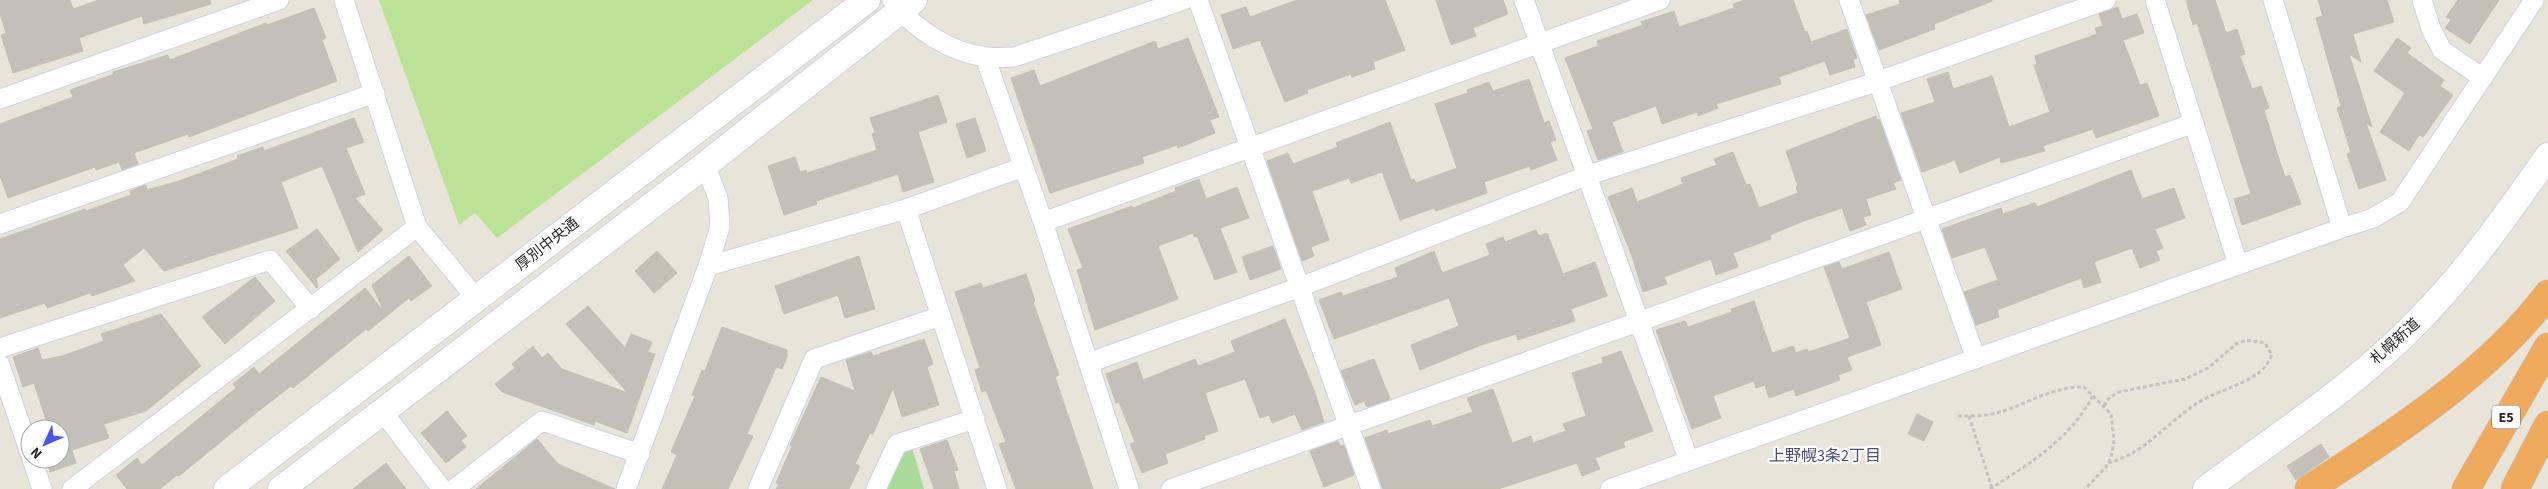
<svg xmlns="http://www.w3.org/2000/svg" width="2548" height="489" font-family="'Source Sans 3','Noto Sans JP',sans-serif">
<style>
.green{fill:#aadb9a}
.pitch{fill:#bbe297}
.building{fill:#c4c0b9;stroke:#c3bfb4}
.lines{fill:none;stroke-linecap:round;stroke-linejoin:round}
.street-casing{stroke:#cfd1df;stroke-width:21}
.secondary-casing{stroke:#cfd1df;stroke-width:28}
.highway-casing{stroke:#c3c3c3;stroke-width:29}
.path{stroke:#c3c3c3;stroke-width:3;stroke-dasharray:4 2.5;stroke-linecap:butt}
.street{stroke:#fff;stroke-width:19}
.secondary{stroke:#fff;stroke-width:26}
.highway{stroke:#efaa5e;stroke-width:28}
.labels{text-anchor:middle;stroke-width:4.5;stroke-linejoin:round;paint-order:stroke}
.shield{fill:#fff;stroke:#686868;stroke-width:1}
.shield-label{font-size:14px;font-weight:bold;fill:#272727}
.street-label{font-size:15px;fill:#272727;stroke:#fff}
.neighbourhood-label{font-size:16px;fill:#4c5073;stroke:#fff}
</style>
<rect width="100%" height="100%" fill="#e9e4da"/>
<path class="green" d="M910,440L924,489H877Z"/>
<path class="pitch" d="M379,0H813L497,238L475,213L459,225Z"/>
<path class="building" d="M0,0H70L73,9L99,0H210L211,4L144,24L142,16L79,38L83,51L13,73L1,35L6,33L0,14Z
M1297,0H1385L1405,50L1373,62L1375,69L1352,77L1351,74L1307,90L1308,93L1285,102L1260,40L1233,49L1221,15L1246,7L1250,17Z
M1436,0H1503L1508,14L1473,28L1476,36L1451,45Z
M1745,0H1793L1805,32L1807,31L1811,42L1847,29L1857,58L1853,59L1855,67L1830,75L1825,61L1779,77L1781,84L1716,104L1718,108L1698,116L1697,112L1662,124L1656,106L1612,122L1623,152L1598,160L1587,131L1593,129L1565,58L1598,46L1597,41L1643,25L1641,22L1674,11L1679,27L1734,8L1733,4Z
M1899,0H1992V1L1934,24L1935,29L1879,50L1866,15L1900,4Z
M2186,0H2215L2226,33L2237,29L2245,54L2240,56L2252,89L2261,86L2269,108L2264,110L2278,156L2285,177L2290,175L2301,204L2242,225L2234,199L2251,194L2197,23L2193,25Z
M2318,0H2387L2394,22L2353,34L2361,62L2349,54L2372,127L2366,123L2386,180L2359,189L2347,154L2351,152L2337,108L2341,106L2316,18L2323,16Z
M2458,0H2499L2470,44L2445,28L2451,20L2446,17Z
M2118,7L2122,19L2137,14L2144,33L2123,40L2140,85L2147,83L2159,116L2096,138L2093,129L2043,146L2045,151L2001,163L2000,157L1960,173L1955,160L1922,172L1901,113L1935,102L1927,79L1948,72L1953,89L1992,76L2009,127L2050,112L2034,65L2037,64L2035,56L2097,34L2095,28L2103,26L2099,14Z
M314,8L326,38L322,40L337,81L189,137L188,134L134,153L138,164L122,170L119,162L96,170L95,167L8,198L0,176V124L73,97L70,90L114,74L113,72L168,55L170,60L266,23L267,25Z
M1188,38L1219,117L1210,120L1215,133L1178,148L1177,145L1142,157L1144,163L1050,193L1011,78L1034,70L1040,86L1155,41L1158,49Z
M2397,38L2411,48L2407,53L2444,80L2440,86L2453,95L2423,137L2419,135L2409,151L2380,132L2405,93L2374,71Z
M1529,79L1544,123L1549,121L1556,140L1550,142L1557,160L1531,170L1530,166L1484,182L1487,193L1436,211L1434,208L1400,220L1382,172L1351,183L1349,178L1312,191L1329,240L1311,247L1314,256L1302,261L1267,161L1288,153L1293,164L1338,147L1336,143L1390,122L1411,180L1414,179L1416,183L1457,168L1435,104L1468,93L1467,90L1489,82L1493,91Z
M938,95L947,122L918,132L934,182L903,192L898,174L816,201L817,204L784,215L768,166L795,157L800,172L806,170L807,173L877,150L872,134L875,133L870,118Z
M1876,116L1877,120L1879,119L1901,180L1893,183L1896,189L1866,199L1871,215L1863,217L1866,225L1850,231L1842,208L1801,222L1770,235L1771,239L1733,253L1738,267L1716,275L1711,259L1664,277L1667,284L1643,292L1632,256L1608,197L1632,188L1637,202L1683,184L1681,178L1717,165L1714,159L1733,152L1746,185L1750,184L1759,208L1798,193L1796,187L1798,186L1786,151Z
M354,118L364,142L346,148L365,194L355,198L383,230L358,252L322,166L281,182L298,228L164,271L144,248L123,265L135,281L92,296L90,293L47,308L45,303L0,318V239L85,209L86,211L131,195L130,191L146,185L147,190L179,181L238,159L237,156L263,147L264,151Z
M975,118L986,151L967,158L956,124Z
M2131,170L2142,199L2174,188L2185,218L2155,229L2163,248L2156,251L2160,260L2140,268L2132,248L2094,262L2101,282L2084,288L2081,278L1997,310L1999,317L1976,325L1964,292L1998,280L1985,247L1952,258L1942,229L2001,208L2003,214L2035,203L2037,207Z
M1199,179L1206,199L1237,187L1249,218L1220,228L1237,272L1215,280L1197,236L1194,237L1193,233L1158,246L1178,299L1095,330L1077,270L1083,268L1068,229L1132,206L1133,208L1176,191L1175,188Z
M317,229L340,259L316,279L318,287L317,288L286,251Z
M1536,230L1539,236L1547,233L1563,274L1595,262L1607,296L1571,309L1575,321L1518,340L1516,334L1481,345L1420,370L1411,345L1459,326L1449,298L1334,339L1319,300L1341,292L1343,296L1398,277L1395,268L1434,251L1442,273L1490,255L1486,244L1503,237L1505,242Z
M1273,246L1281,269L1250,280L1242,257Z
M657,251L677,273L654,293L635,271Z
M1889,252L1902,289L1866,302L1881,345L1847,357L1852,370L1838,375L1840,380L1796,396L1794,389L1769,398L1765,385L1756,388L1754,381L1713,396L1721,418L1692,429L1656,330L1685,321L1688,327L1732,312L1731,309L1754,301L1772,353L1793,346L1796,353L1807,349L1808,352L1850,338L1824,267L1839,262L1842,269Z
M409,256L432,286L411,301L409,298L368,331L366,329L293,388L291,386L256,413L179,476L177,475L160,489H127L116,475L137,458L142,465L236,388L233,384L254,367L259,374L365,288L384,312L372,285Z
M859,256L875,309L845,318L838,295L784,314L775,286Z
M1026,274L1035,301L1033,302L1059,375L1055,377L1093,489H1016L999,444L1006,442L986,390L982,392L975,370L980,368L955,292L981,283L983,288Z
M255,277L275,301L225,344L202,317Z
M588,306L625,348L631,334L652,342L648,352L655,354L627,433L595,421L594,425L502,392L495,384L515,368L512,364L533,346L542,358L548,353L562,369L628,393L566,324Z
M161,314L201,366L146,411L104,424L109,438L72,450L76,463L50,472L46,459H60V429H49L34,383L23,387L13,357L38,348L42,360L62,356L104,341L101,334Z
M1285,319L1315,393L1324,422L1302,430L1295,414L1272,423L1269,415L1260,418L1245,379L1205,393L1218,431L1204,436L1205,439L1165,454L1168,463L1142,473L1130,444L1135,442L1119,402L1116,403L1106,374L1137,362L1143,380L1195,359L1198,366L1235,352L1231,341Z
M722,327L787,350V357L782,369L776,367L772,377L747,434L753,436L728,489H662L677,455L671,452L695,396L692,395L702,370L705,371Z
M924,339L933,364L927,367L939,405L902,417L893,388L873,434L870,433L855,464L860,466L849,489H776L779,484L776,483L792,446L790,445L821,377L855,391L846,360L871,352L873,356Z
M1621,351L1653,431L1623,442L1625,447L1595,458L1600,469L1582,476L1577,463L1498,489H1383L1365,438L1387,430L1388,434L1430,420L1432,426L1473,412L1467,398L1493,389L1512,443L1531,436L1533,443L1566,431L1563,424L1586,416L1572,373L1603,363L1602,358Z
M1374,359L1390,399L1367,407L1364,401L1355,405L1341,371Z
M447,411L467,436L461,440L466,447L446,463L421,433Z
M1917,414L1933,422L1924,441L1908,434Z
M537,439L558,464L615,489H476Z
M947,440L958,470L954,471L959,489H934L920,449Z
M1338,441L1340,446L1344,445L1354,475L1324,487L1310,451Z
M2321,444L2329,457L2296,480L2287,466Z
M386,463L406,489H353Z"/>
<g class="lines">
<g class="street-casing">
<path id="street" d="M344,0L417,227L476,298
M892,0C913,29 951,53 987,57C995,58 1005,57 1014,57L1184,0
M1198,0L1371,489
M1524,0L1689,461
M1849,0L1976,359
M2155,0L2238,265
M2422,0L2431,29L2442,50L2483,78
M985,57L1043,222L1129,489
M0,99L279,0
M906,209L997,489
M1043,222L1660,0
M0,224L375,93
M2342,228L2373,218L2400,202L2534,0
M708,266L906,209L1023,167
M0,348L270,260L311,309
M1088,363L1300,287L1586,176L1879,81L2106,0
M0,365L30,453
M382,411L442,489
M32,459L42,489
M72,489L417,227
M454,489L542,421L640,454
M626,489L708,266L720,227L718,198L705,165
M758,489L814,359L941,316
M876,489L897,444L975,419
M1171,489L2194,123
M1610,489L2342,228L2273,0"/>
</g>
<g class="secondary-casing">
<path id="secondary" d="M227,489L867,0
M281,489L705,165L914,0
M2206,489C2278,435 2357,385 2419,320C2468,270 2508,213 2548,156"/>
</g>
<g class="highway-casing">
<path id="highway" d="M2309,489C2392,435 2488,374 2548,294
M2466,489L2548,347
M2515,489L2548,425"/>
</g>
<path class="path" d="M2104,406L2110,397L2119,392L2185,379L2208,368L2236,344L2246,340L2265,343L2272,355C2269,360 2266,367 2261,371C2242,386 2219,390 2199,402C2167,422 2146,453 2108,463
M1958,416C1967,416 1977,416 1986,415C2020,410 2048,386 2084,387L2111,414L2114,441L2111,458L2106,467L2085,489
M1969,416L1992,488
M1990,489C2029,464 2072,438 2093,395"/>
<use href="#street" class="street"/>
<use href="#secondary" class="secondary"/>
<use href="#highway" class="highway"/>
</g>
<g class="labels">
<rect class="shield" x="2492" y="405.5" width="28" height="23" rx="4"/>
<g class="shield-label">
<text x="2506" y="422">E5</text>
</g>
<g class="street-label">
<text transform="translate(547 244) rotate(-38)" y="5">厚別中央通</text>
<text transform="translate(2395 341) rotate(-42)" y="5">札幌新道</text>
</g>
<g class="neighbourhood-label">
<text x="1825" y="461">上野幌3条2丁目</text>
</g>
</g>
<g transform="translate(45 444) rotate(225)"><circle r="24" fill="#ffffff" stroke="#a9a9a9"/>
<path d="M0-4L9 19L0 12L-9 19Z" fill="#4656e9"/>
<text y="-8" font-size="14" font-weight="bold" text-anchor="middle" fill="#272727">N</text>
</g>
</svg>
